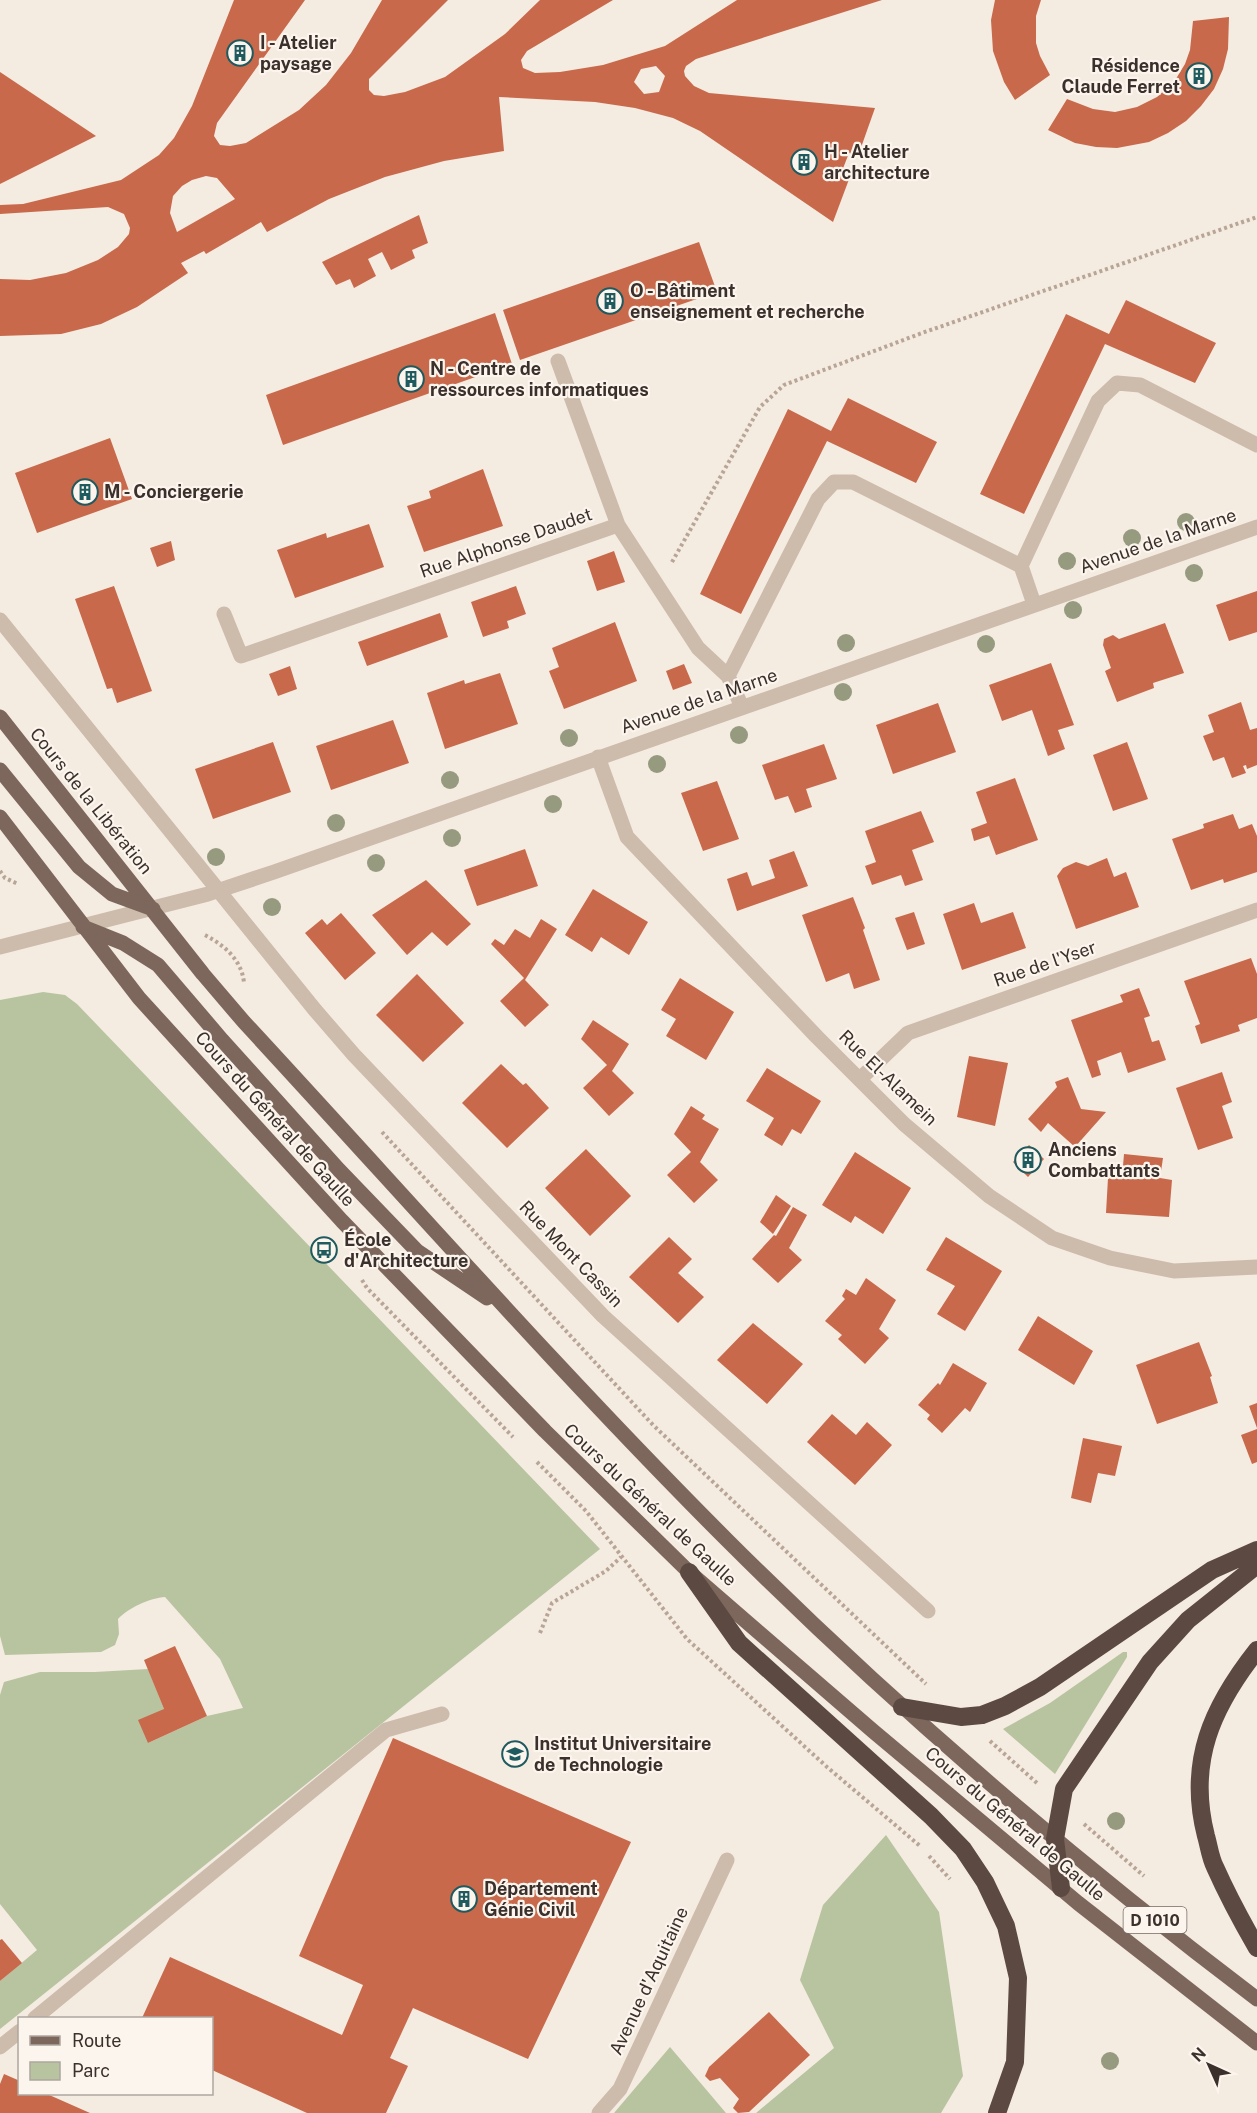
<svg xmlns="http://www.w3.org/2000/svg" width="1257" height="2113" font-family="'Public Sans',sans-serif">
<style>
.green{fill:#b8c4a0}
.building{fill:#c8694b;fill-rule:evenodd}
.lines{fill:none;stroke-linecap:round;stroke-linejoin:round}
.path{stroke:#b9a596;stroke-width:4;stroke-dasharray:3 3;stroke-linecap:butt}
.minor{stroke:#cdbbac;stroke-width:15}
.major{stroke:#7d675c;stroke-width:15}
.highway{stroke:#5c4a42;stroke-width:18}
.tree{fill:#969b7f}
.labels{text-anchor:middle;stroke-width:4.5;stroke-linejoin:round;paint-order:stroke}
.shield{fill:#fbf5ee;stroke:#756b66;stroke-width:1.5}
.shield-label{font-size:16px;font-weight:bold;fill:#3b302b}
.poi-label{font-size:18px;font-weight:bold;fill:#3b302b;stroke:#fbf5ee;text-anchor:start}
.street-label{font-size:18px;fill:#3b302b;stroke:#fbf5ee}
</style>
<rect width="100%" height="100%" fill="#f4ebe1"/>
<path class="green" d="M43,992L65,995L77,1004L600,1549L0,2029V1981L37,1950L0,1904V1695L4,1682L40,1672H95L148,1669L164,1709L148,1743L207,1716L243,1708L220,1659L165,1597C150,1598 128,1608 118,1619L119,1634L115,1645L101,1652L5,1655L0,1636V1000Z
M1123,1652H1127V1657L1055,1774L1003,1729L1050,1703Z
M886,1835L939,1912L963,2076L941,2113H756L834,2048L800,1980L823,1905Z
M670,2047L726,2113H614Z"/>
<path class="building" d="M234,0H305L217,123L214,136L220,145L230,146L246,143L299,110L326,85L351,53L382,0H448L369,79V90L374,95L384,96L405,92L445,77L505,34L540,0H613L527,51L521,60L523,68L535,73L560,72L603,65L665,46L737,0H882L696,59L686,66L684,71L685,76L694,86L709,93L875,108L858,156L849,153L842,171L851,174L833,222L700,131L673,118L635,108L595,102L499,97L504,151L444,161L385,177L329,199L267,232L261,222L206,254L204,251L181,263L188,273L137,307L101,324L61,334L0,336V279L30,280L66,273L98,260L118,247L129,234L130,228L124,214L108,207L0,214V205L23,204L121,180L159,155L174,138L192,106ZM656,66L665,76L659,92L644,94L634,82L641,69ZM206,176L217,178L235,199L177,232L170,213L173,196L182,186L192,180Z
M995,0H1041L1036,16V43L1040,56L1050,75L1015,100L1004,82L993,51L991,20Z
M1229,17L1228,49L1223,69L1214,89L1201,106L1186,121L1168,133L1149,142L1117,148L1096,147L1075,143L1048,130L1067,99L1093,109L1115,112L1137,107L1157,97L1174,82L1185,64L1190,50L1193,21Z
M0,72L96,136L0,184Z
M419,215L428,243L412,250L415,258L391,270L382,252L368,259L376,276L354,288L350,279L336,285L322,262Z
M699,242L717,292L520,360L503,310Z
M1126,300L1216,343L1195,383L1105,344L1024,514L980,494L1066,314L1109,334Z
M495,313L512,364L283,445L266,395Z
M848,398L937,442L916,483L827,441L741,614L700,594L788,409L831,431Z
M110,438L132,499L37,533L15,473Z
M483,469L503,526L424,552L407,506L431,498L429,491Z
M369,524L384,567L295,598L277,550L326,533L327,538Z
M171,541L175,560L157,567L150,548Z
M614,551L625,582L597,591L587,561Z
M114,586L152,691L117,703L112,688L107,689L75,599Z
M516,586L526,614L507,621L509,628L483,637L471,602Z
M1257,591V632L1229,641L1216,605Z
M440,613L448,637L367,666L358,642Z
M615,622L637,681L564,709L549,671L559,667L552,648Z
M1165,623L1184,673L1153,683L1154,688L1117,702L1105,671L1111,668L1103,645L1104,639L1113,635L1119,639Z
M1051,663L1074,725L1058,730L1065,749L1048,756L1032,710L1002,721L989,685Z
M684,664L692,683L673,690L666,671Z
M290,666L297,689L278,696L269,674Z
M500,673L518,724L445,749L427,693L464,680L465,684Z
M1241,702L1250,730L1257,728V765L1247,769L1246,765L1243,766L1246,773L1232,778L1224,757L1213,761L1203,736L1214,732L1208,715Z
M938,703L956,752L893,774L876,725Z
M393,720L409,763L331,790L316,746Z
M273,742L291,792L213,819L195,769Z
M1127,742L1148,799L1113,811L1093,755Z
M824,744L837,779L806,789L812,807L795,813L788,796L775,800L762,765Z
M1015,778L1038,840L996,855L989,836L974,841L971,829L987,823L976,792Z
M717,781L739,839L703,851L681,793Z
M921,811L934,842L912,850L923,880L905,886L901,875L872,885L865,866L876,862L865,831Z
M1233,814L1239,829L1252,824L1257,836V872L1224,883L1223,879L1191,890L1172,839L1204,828L1203,824Z
M525,849L538,886L477,906L464,870Z
M794,851L808,886L737,911L727,879L747,872L752,886L775,878L769,860Z
M1107,858L1114,877L1126,872L1139,907L1076,929L1057,876L1063,868L1076,862L1088,866Z
M426,880L471,924L447,946L432,932L407,955L372,915Z
M593,889L648,922L629,955L601,937L592,952L565,935Z
M853,897L865,928L863,930L880,980L854,989L849,973L826,982L802,915Z
M974,903L981,923L1013,912L1026,948L962,970L943,914Z
M914,912L925,944L907,950L895,918Z
M341,913L376,953L345,980L305,933L322,919L327,925Z
M541,919L557,929L525,980L549,1005L525,1027L500,1001L524,978L491,944L495,939L504,945L515,929L530,938Z
M1251,958L1257,974V1018L1238,1025L1240,1031L1201,1044L1195,1026L1200,1024L1184,981Z
M417,974L464,1023L423,1062L376,1015Z
M680,978L734,1012L706,1060L666,1036L676,1019L661,1010Z
M1139,988L1150,1016L1144,1018L1152,1042L1159,1040L1166,1060L1128,1073L1121,1052L1097,1061L1101,1075L1092,1078L1071,1020L1123,1002L1120,995Z
M593,1020L629,1044L612,1071L634,1093L609,1116L583,1088L607,1065L581,1039Z
M969,1056L1008,1063L995,1126L957,1117Z
M501,1064L523,1085L526,1083L549,1108L507,1148L462,1103Z
M767,1068L821,1101L801,1134L792,1129L782,1146L764,1135L774,1118L746,1101Z
M1222,1072L1232,1102L1222,1106L1233,1138L1198,1150L1176,1088Z
M1068,1077L1081,1109L1106,1112L1075,1147L1048,1123L1041,1132L1028,1119L1057,1087L1055,1082Z
M691,1106L705,1115L702,1119L719,1129L700,1162L718,1180L694,1203L667,1175L691,1152L674,1134Z
M1029,1145L1044,1159L1028,1177L1013,1162Z
M586,1149L631,1196L590,1236L545,1188Z
M855,1152L911,1188L883,1234L855,1216L851,1223L822,1205Z
M1124,1154L1163,1158L1160,1178L1172,1180L1169,1217L1106,1213L1108,1178H1122Z
M776,1195L791,1206L773,1234L760,1222Z
M793,1207L807,1215L789,1248L802,1260L778,1283L752,1259L774,1235L776,1236Z
M669,1237L692,1259L678,1273L704,1297L678,1323L629,1277Z
M946,1237L1002,1271L965,1331L937,1314L955,1286L926,1270Z
M866,1278L896,1300L879,1329L889,1338L865,1364L838,1339L842,1335L825,1321L845,1299L842,1296L846,1289L856,1295Z
M1038,1316L1093,1351L1074,1385L1018,1350Z
M753,1323L803,1364L767,1404L717,1360Z
M1199,1342L1212,1376L1210,1377L1218,1403L1157,1424L1136,1365Z
M953,1363L987,1383L970,1412L965,1408L942,1433L927,1419L930,1415L918,1405L938,1383L940,1385Z
M1257,1403V1428L1249,1406Z
M832,1414L856,1435L867,1422L892,1445L855,1485L807,1442Z
M1257,1429V1462L1252,1464L1241,1435Z
M1083,1438L1122,1446L1115,1476L1098,1473L1091,1503L1071,1498Z
M175,1646L207,1716L148,1743L138,1720L164,1709L144,1660Z
M393,1738L631,1842L528,2059L413,2008L390,2058L408,2066L386,2113H307L212,2070V2018H142L170,1957L342,2035L363,1985L299,1956Z
M2,1939L22,1963L0,1981V1940Z
M769,2012L810,2055L749,2112L738,2113L733,2108L739,2099L720,2078L710,2081L705,2076L709,2067Z
M4,2074L20,2081V2094H47L90,2113H0V2084Z"/>
<g class="lines">
<path class="path" d="M672,562L760,407L784,385L922,333L1257,217
M0,871L5,878L18,884
M205,935C224,945 242,960 244,983
M382,1132L653,1425L926,1684
M362,1280L367,1288L513,1437
M537,1462L586,1511L687,1639L827,1767L920,1846
M540,1633L552,1603L606,1571L621,1557
M990,1741L1038,1784
M1084,1824L1144,1876
M929,1856L950,1879"/>
<path class="minor" d="M558,361L618,525
M1021,566L1034,604
M224,614L241,656L618,525L698,648L728,676L742,707
M0,620L315,1010L354,1055L603,1316L928,1611
M728,676L818,499L834,482H853L1021,566L1098,401L1117,383L1140,385L1257,445
M598,757L627,837L817,1037L904,1124L989,1196L1052,1238L1110,1258L1174,1271L1257,1267
M0,947L208,894L274,872L1257,527
M860,1079L908,1033L1257,910
M35,2018L386,1730L442,1714
M0,2047L20,2031
M599,2113L620,2089L727,1860"/>
<path class="major" d="M0,717L203,974L244,1022C405,1196 560,1373 727,1540C893,1706 1071,1858 1257,1999
M0,770L79,867L112,894L153,909
M0,817L139,998L342,1221L545,1431L689,1572L873,1731L1078,1903L1257,2043
M83,927L123,943L158,965L222,1040L339,1170L417,1251L487,1298"/>
<path class="highway" d="M689,1572L739,1643L931,1816L963,1849L985,1882L1006,1926L1018,1978L1015,2062L997,2113
M1257,1650C1212,1707 1187,1762 1206,1836C1209,1846 1210,1857 1215,1867C1227,1894 1242,1922 1257,1948
M902,1707L961,1717L982,1715L1005,1706L1040,1687L1212,1570L1257,1550
M1061,1888L1055,1839L1064,1789L1150,1662L1188,1620L1257,1565"/>
</g>
<g class="tree">
<circle cx="1186" cy="522" r="9"/>
<circle cx="1132" cy="538" r="9"/>
<circle cx="1067" cy="561" r="9"/>
<circle cx="1194" cy="573" r="9"/>
<circle cx="1073" cy="610" r="9"/>
<circle cx="846" cy="643" r="9"/>
<circle cx="986" cy="644" r="9"/>
<circle cx="843" cy="692" r="9"/>
<circle cx="739" cy="735" r="9"/>
<circle cx="569" cy="738" r="9"/>
<circle cx="657" cy="764" r="9"/>
<circle cx="450" cy="780" r="9"/>
<circle cx="553" cy="804" r="9"/>
<circle cx="336" cy="823" r="9"/>
<circle cx="452" cy="838" r="9"/>
<circle cx="216" cy="857" r="9"/>
<circle cx="376" cy="863" r="9"/>
<circle cx="272" cy="907" r="9"/>
<circle cx="1116" cy="1821" r="9"/>
<circle cx="1110" cy="2061" r="9"/>
</g>
<defs>
<g id="building-ring" transform="scale(1.35)"><circle r="9.5" fill="#fbf5ee" stroke="#1f5a5e" stroke-width="1.5"/><path d="M-4-6H4V6H1V3H-1V6H-4ZM-2.5-4.3h1.7v1.8h-1.7ZM.8-4.3h1.7v1.8H.8ZM-2.5-1h1.7V.8h-1.7ZM.8-1h1.7V.8H.8Z" fill="#1f5a5e"/></g>
<g id="bus-ring" transform="scale(1.35)"><circle r="9.5" fill="#fbf5ee" stroke="#1f5a5e" stroke-width="1.5"/><path d="M-5-6H5V4H4V6H2V4H-2V6H-4V4H-5ZM-3.5-4V0h7V-4ZM-3.5 1.2v1.5H-2V1.2ZM2 1.2v1.5H3.5V1.2Z" fill="#1f5a5e"/></g>
<g id="university-ring" transform="scale(1.35)"><circle r="9.5" fill="#fbf5ee" stroke="#1f5a5e" stroke-width="1.5"/><path d="M0-5L7-2L0 1L-7-2ZM-4 1L0 2.5L4 1V4Q0 6-4 4Z" fill="#1f5a5e"/></g>
</defs>
<g fill-rule="evenodd">
<use href="#building-ring" x="240" y="53"/>
<use href="#building-ring" x="1199" y="76"/>
<use href="#building-ring" x="804" y="162"/>
<use href="#building-ring" x="610" y="301"/>
<use href="#building-ring" x="411" y="379"/>
<use href="#building-ring" x="85" y="492"/>
<use href="#building-ring" x="1028" y="1160"/>
<use href="#bus-ring" x="324" y="1250"/>
<use href="#university-ring" x="515" y="1754"/>
<use href="#building-ring" x="464" y="1899"/>
</g>
<g class="labels">
<rect class="shield" x="1123.5" y="1907" width="63" height="26" rx="4.5"/>
<g class="shield-label">
<text x="1155" y="1926">D 1010</text>
</g>
<g class="poi-label">
<text x="260" y="49">I - Atelier<tspan x="260" dy="21">paysage</tspan></text>
<text x="1180" y="72" text-anchor="end">Résidence<tspan x="1180" dy="21">Claude Ferret</tspan></text>
<text x="824" y="158">H - Atelier<tspan x="824" dy="21">architecture</tspan></text>
<text x="630" y="297">O - Bâtiment<tspan x="630" dy="21">enseignement et recherche</tspan></text>
<text x="430" y="375">N - Centre de<tspan x="430" dy="21">ressources informatiques</tspan></text>
<text x="104" y="498">M - Conciergerie</text>
<text x="1048" y="1156">Anciens<tspan x="1048" dy="21">Combattants</tspan></text>
<text x="344" y="1246">École<tspan x="344" dy="21">d'Architecture</tspan></text>
<text x="534" y="1750">Institut Universitaire<tspan x="534" dy="21">de Technologie</tspan></text>
<text x="484" y="1895">Département<tspan x="484" dy="21">Génie Civil</tspan></text>
</g>
<g class="street-label">
<text transform="translate(1158 541) rotate(-19)" y="6">Avenue de la Marne</text>
<text transform="translate(506 543) rotate(-19)" y="6">Rue Alphonse Daudet</text>
<text transform="translate(699 701) rotate(-19)" y="6">Avenue de la Marne</text>
<text transform="translate(91 801) rotate(51)" y="6">Cours de la Libération</text>
<text transform="translate(1045 964) rotate(-19)" y="6">Rue de l'Yser</text>
<text transform="translate(888 1078) rotate(44)" y="6">Rue El-Alamein</text>
<text transform="translate(275 1119) rotate(48)" y="6">Cours du Général de Gaulle</text>
<text transform="translate(571 1254) rotate(46)" y="6">Rue Mont Cassin</text>
<text transform="translate(650 1505) rotate(43)" y="6">Cours du Général de Gaulle</text>
<text transform="translate(1015 1824) rotate(40)" y="6">Cours du Général de Gaulle</text>
<text transform="translate(649 1981) rotate(-65)" y="6">Avenue d'Aquitaine</text>
</g>
</g>
<rect x="18" y="2017" width="195" height="78" fill="#fbf5ee" stroke="#aea6a0" stroke-width="1.5"/>
<rect x="30" y="2036" width="30" height="9" fill="#7d675c" stroke="#aea6a0" stroke-width="1.5"/>
<text x="72" y="2047" font-size="18" fill="#3b302b">Route</text>
<rect x="30" y="2062" width="30" height="18" fill="#b8c4a0" stroke="#aea6a0" stroke-width="1.5"/>
<text x="72" y="2077" font-size="18" fill="#3b302b">Parc</text>
<g transform="translate(1209 2065) rotate(315)" stroke="#fbf5ee" stroke-width="4.5" paint-order="stroke">
<path d="M0-4.5L10 22L0 15L-10 22Z" fill="#3b302b"/>
<text y="-9" font-size="16" font-weight="bold" text-anchor="middle" fill="#3b302b">N</text>
</g>
</svg>
